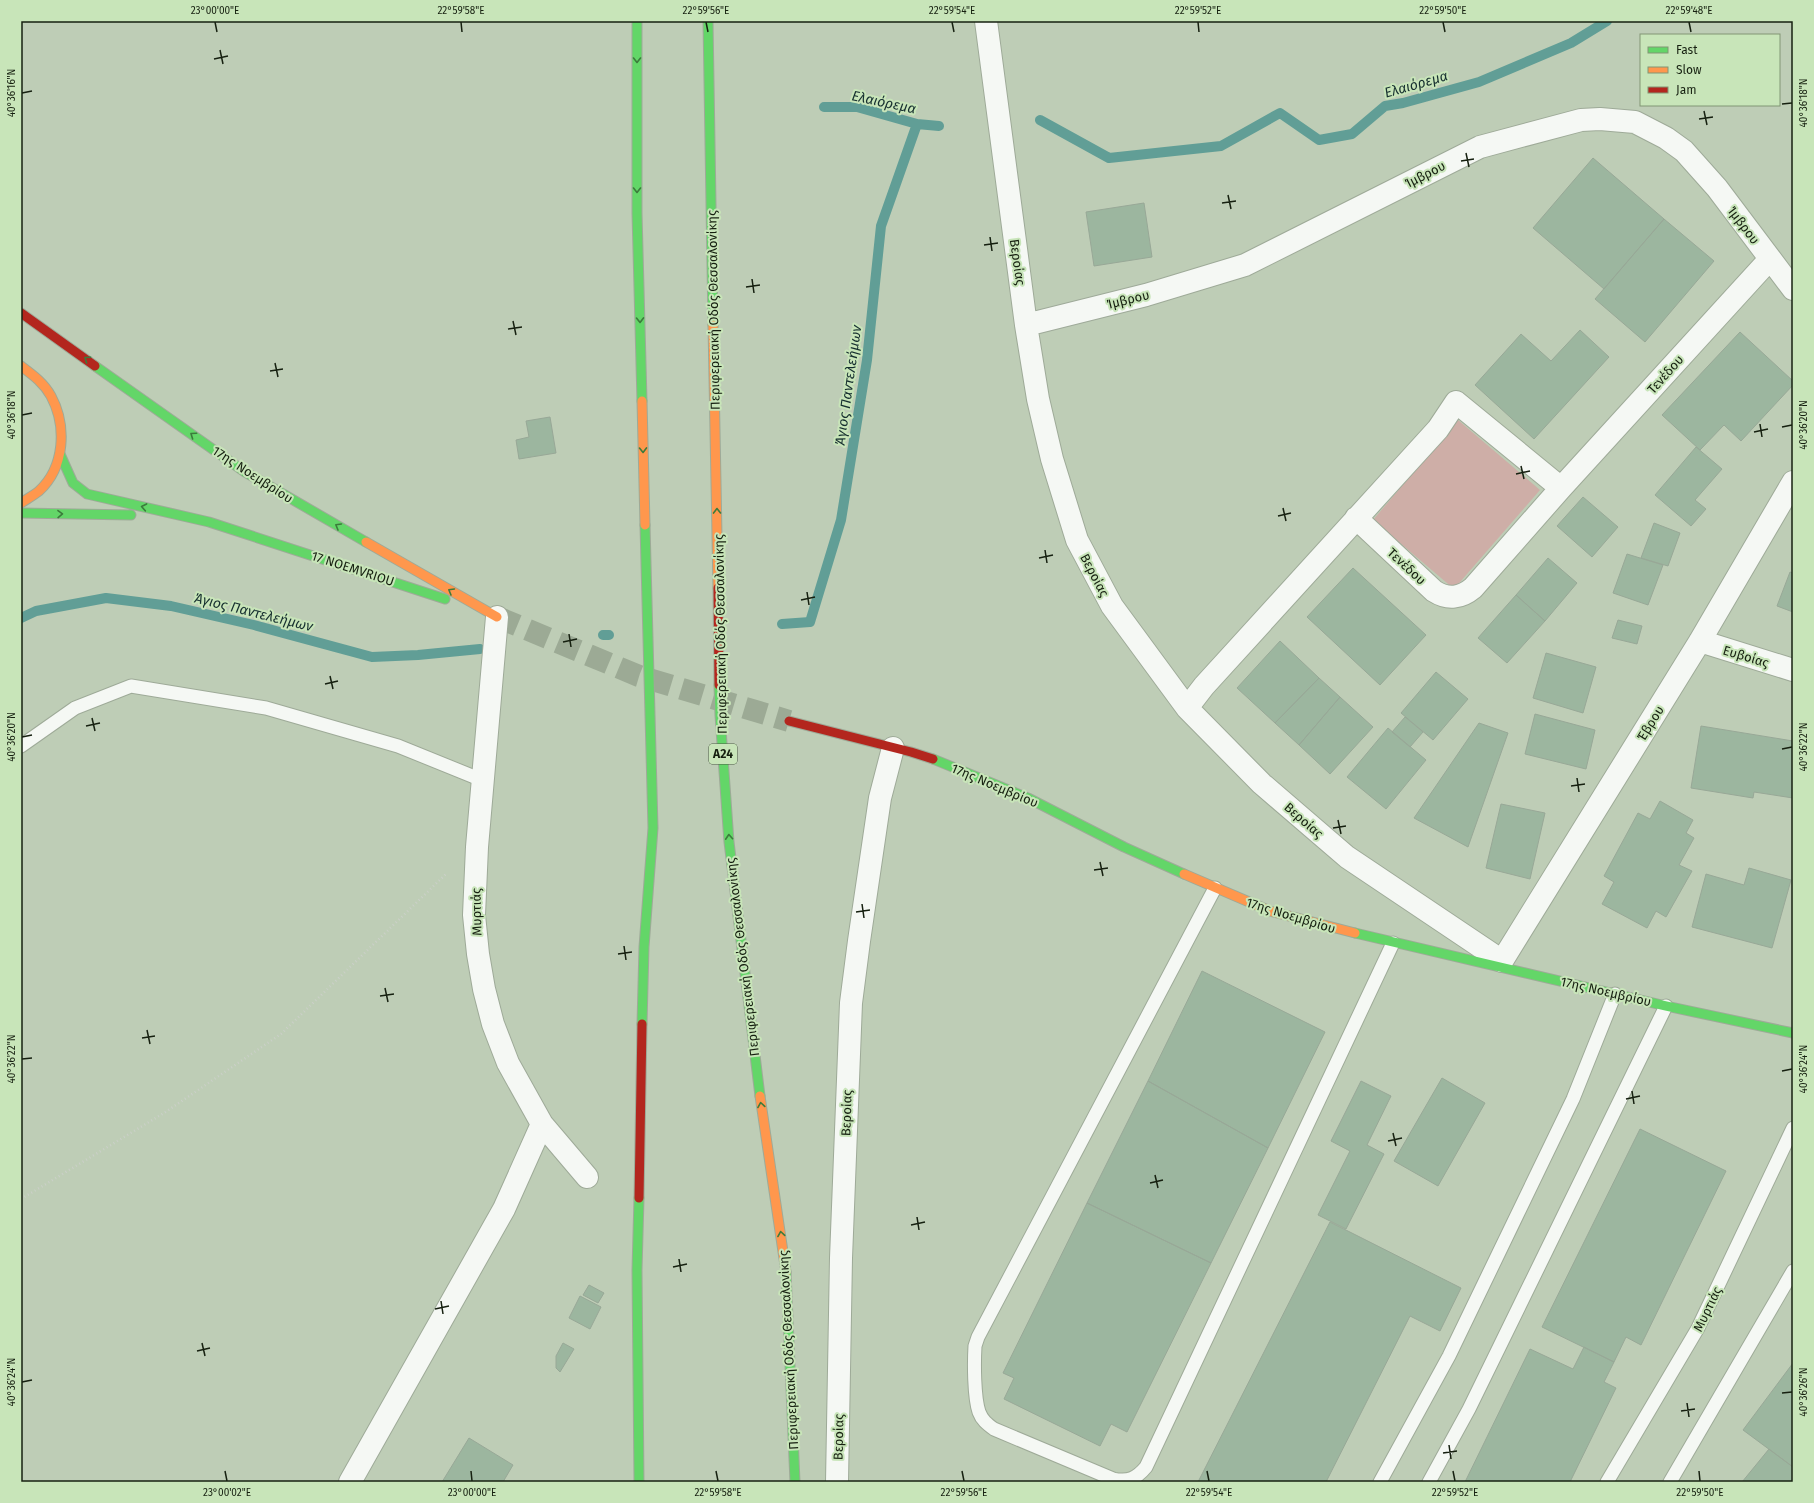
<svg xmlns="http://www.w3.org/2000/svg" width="1814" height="1503" font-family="'Fira Sans',sans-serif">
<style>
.green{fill:#ceaea7}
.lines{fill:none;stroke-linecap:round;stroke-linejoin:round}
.stream{stroke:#619e96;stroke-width:10}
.building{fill:#9cb69f;stroke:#98a897}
.secondary-tunnel{stroke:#9caa95;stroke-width:22;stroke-dasharray:22 11;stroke-linecap:butt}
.lane-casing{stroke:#9eaa98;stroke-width:15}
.street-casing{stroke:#9eaa98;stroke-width:24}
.fast-casing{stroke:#9eaa98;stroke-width:11}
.slow-casing{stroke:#9eaa98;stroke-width:11}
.jam-casing{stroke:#9eaa98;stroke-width:11}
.path{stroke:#cbd0c8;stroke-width:2.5;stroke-dasharray:1 3;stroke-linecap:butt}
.lane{stroke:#f5f8f4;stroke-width:13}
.street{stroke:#f5f8f4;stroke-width:22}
.fast{stroke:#63d668;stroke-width:9}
.slow{stroke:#ff974d;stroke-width:9}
.jam{stroke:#b3261e;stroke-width:9}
.oneway{stroke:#3c7b3c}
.ticks{fill:none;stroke:#162010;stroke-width:1.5}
.labels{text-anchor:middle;stroke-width:4;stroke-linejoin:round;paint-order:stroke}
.shield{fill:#c8e5b9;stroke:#4b5b43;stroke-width:1}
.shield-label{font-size:12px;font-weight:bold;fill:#162010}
.street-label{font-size:13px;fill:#162010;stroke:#c8e5b9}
.water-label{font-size:14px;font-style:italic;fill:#162f2f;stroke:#c8e5b9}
.neatline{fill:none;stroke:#162010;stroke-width:1.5}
.ticks-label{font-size:10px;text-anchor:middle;fill:#162010}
</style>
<rect width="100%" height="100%" fill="#becdb6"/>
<path class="green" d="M1458,420L1540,490L1454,589L1373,520Z"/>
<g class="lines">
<path class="stream" d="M824,107H857L917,124L939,126
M1040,120L1109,158L1221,146L1280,113L1319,140L1352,134L1385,106L1403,103L1479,82L1571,43L1607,21
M21,618L36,611L106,598L171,606L254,625L372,657L418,655L480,649
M782,624L810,622L841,520L867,360L881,226L917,124
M603,635H609"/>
</g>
<path class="building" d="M1593,158L1664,219L1604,289L1533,228Z
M1144,203L1152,257L1094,266L1086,212Z
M1664,219L1714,261L1645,342L1595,299Z
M1580,330L1609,357L1534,439L1475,385L1521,334L1551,361Z
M1740,332L1793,381V385L1741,441L1724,425L1700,450L1662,415Z
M550,417L556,453L519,459L516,440L529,437L526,421Z
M1696,447L1722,469L1695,500L1706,509L1691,526L1655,495Z
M1583,497L1618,527L1592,557L1557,526Z
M1654,523L1680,533L1668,566L1641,558Z
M1627,554L1663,565L1648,605L1613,593Z
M1548,558L1577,583L1545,621L1516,595Z
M1353,568L1426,635L1380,685L1307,617Z
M1790,572L1793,573V612L1777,606Z
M1516,595L1545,621L1507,663L1478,638Z
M1618,620L1642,626L1637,644L1612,638Z
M1280,641L1319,678L1275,723L1237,688Z
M1546,653L1596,667L1583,713L1533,698Z
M1436,672L1468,699L1433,740L1401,713Z
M1319,678L1340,697L1299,745L1275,723Z
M1340,697L1373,727L1330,774L1299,745Z
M1535,714L1595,730L1586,769L1525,754Z
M1405,717L1423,732L1410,747L1392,732Z
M1479,723L1508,733L1468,847L1414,818Z
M1701,726L1793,741V798L1754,792L1753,798L1691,788Z
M1388,728L1426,760L1386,809L1347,777Z
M1660,801L1693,820L1686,833L1694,838L1679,865L1692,871L1666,917L1656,911L1647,928L1602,904L1614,882L1604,876L1638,813L1650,819Z
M1501,804L1545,813L1530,879L1486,868Z
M1749,868L1791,880L1772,948L1692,927L1706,874L1744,885Z
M1202,971L1325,1032L1268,1148L1148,1081Z
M1442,1078L1485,1103L1438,1186L1394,1161Z
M1148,1081L1268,1148L1211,1263L1087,1203Z
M1361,1081L1391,1096L1367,1145L1384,1154L1346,1229L1318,1215L1350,1151L1331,1141Z
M1640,1129L1726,1171L1641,1345L1626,1337L1614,1362L1542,1327Z
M1087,1203L1211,1263L1127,1432L1111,1424L1100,1446L1004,1399L1014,1378L1003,1373Z
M1330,1222L1461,1288L1440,1331L1410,1316L1326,1482H1198Z
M589,1285L604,1293L598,1303L583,1295Z
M580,1296L601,1307L590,1329L569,1318Z
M563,1343L574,1349L560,1372L556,1368V1356Z
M1584,1347L1614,1362L1604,1382L1616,1388L1570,1482H1465L1530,1349L1573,1369Z
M1793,1363V1467L1743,1430Z
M469,1438L513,1465L503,1482H442Z
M1769,1449L1793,1467V1482H1742Z"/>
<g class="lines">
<path class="secondary-tunnel" d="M497,617L639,676L789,721"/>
<g class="lane-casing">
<path id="lane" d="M21,746L75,708L131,686L266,708L398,746L482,780
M1215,888L978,1337L975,1346C974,1363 974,1397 979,1412C982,1420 987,1424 994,1429L1113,1479C1128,1482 1136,1479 1146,1467L1393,943
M1380,1482L1449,1356L1573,1099L1615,994
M1429,1482L1469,1409L1666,1006
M1607,1482L1698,1328L1793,1128
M1670,1482L1793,1271"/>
</g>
<g class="street-casing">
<path id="street" d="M986,21L1026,325L1038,399L1052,459L1077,540L1112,606L1187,708L1262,784L1347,857L1502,961L1700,641L1793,482
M1026,325L1146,295L1245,265L1480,147L1581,120L1600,119L1635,122L1666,138L1684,151L1717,188L1793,289
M1356,518L1434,591C1448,600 1461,598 1473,588L1561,488L1769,260
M497,617L477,847L474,915L478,954L484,989L493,1024L508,1063L542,1124L587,1177
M1700,641L1793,670
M1187,708L1204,686L1438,429L1456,402L1561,488
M350,1482L504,1209L542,1124
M837,1482L841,1258L851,1003L859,941L880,798L893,748"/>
</g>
<g class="fast-casing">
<path id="fast" d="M637,21V213L642,401
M708,21L713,325
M95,366L245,472L366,542
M60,454L73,483L87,494L209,522L445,599
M21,513L131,515
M719,685L720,715L729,842L760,1096
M933,759L1028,798L1124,847L1184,874
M1355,933L1666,1006L1793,1033
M642,1024L644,947L653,828L645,525
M639,1198L637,1270L639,1482
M786,1272L795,1482"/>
</g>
<g class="slow-casing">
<path id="slow" d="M713,325L718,588
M21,366C33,375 44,383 51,396C67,426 65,467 39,491C34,495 27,499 21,503
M642,401L645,525
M366,542L497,617
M1184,874L1270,911L1355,933
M760,1096L786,1272"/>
</g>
<g class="jam-casing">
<path id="jam" d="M21,313L95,366
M718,588L719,685
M789,721L911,752L933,759
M639,1198L642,1024"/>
</g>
<path class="path" d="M21,1199L164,1113L281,1034L447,873"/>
<use href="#lane" class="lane"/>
<use href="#street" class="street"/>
<use href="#fast" class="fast"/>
<use href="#slow" class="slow"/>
<use href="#jam" class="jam"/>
</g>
<defs><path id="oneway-chevron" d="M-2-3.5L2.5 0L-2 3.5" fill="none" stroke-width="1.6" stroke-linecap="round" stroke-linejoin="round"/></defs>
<g class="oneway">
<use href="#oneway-chevron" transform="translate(637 60) rotate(90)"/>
<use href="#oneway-chevron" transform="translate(637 190) rotate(90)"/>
<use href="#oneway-chevron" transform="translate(640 320) rotate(89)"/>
<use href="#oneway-chevron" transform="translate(87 359) rotate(-145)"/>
<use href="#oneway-chevron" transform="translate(193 435) rotate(-145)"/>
<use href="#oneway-chevron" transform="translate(643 450) rotate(89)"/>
<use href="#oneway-chevron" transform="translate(144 507) rotate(-169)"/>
<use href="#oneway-chevron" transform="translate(717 511) rotate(-91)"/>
<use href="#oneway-chevron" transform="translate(60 514) rotate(-1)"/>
<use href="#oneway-chevron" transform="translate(338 526) rotate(-150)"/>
<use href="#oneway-chevron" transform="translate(451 591) rotate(-150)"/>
<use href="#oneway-chevron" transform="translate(729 837) rotate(-94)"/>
<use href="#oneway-chevron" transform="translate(761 1105) rotate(-99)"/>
<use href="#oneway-chevron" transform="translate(781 1234) rotate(-99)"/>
</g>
<path class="ticks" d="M215,22L217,32M461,22L462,32M706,22L708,32M952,22L954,32M1198,22L1199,32M1443,22L1445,32M1689,22L1691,32M220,50L223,64M214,59L228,56M22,93L32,91M1782,104L1792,103M1704,111L1707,125M1699,119L1713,117M1466,153L1469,167M1461,161L1474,159M1228,195L1231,209M1222,203L1236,201M990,237L992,251M984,245L998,243M752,279L754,293M746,287L760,285M513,321L516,335M508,329L522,327M275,363L278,377M270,371L283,369M22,415L32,413M1760,424L1762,437M1782,427L1792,425M1754,432L1768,429M1521,466L1524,479M1516,474L1530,471M1283,508L1286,521M1278,516L1291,513M1045,550L1047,563M1039,558L1053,555M807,592L809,605M801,600L815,597M569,634L571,647M563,642L577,639M330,676L333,689M325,684L338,681M92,718L95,731M86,726L100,723M22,737L32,735M1782,749L1792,747M1577,778L1579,792M1571,786L1585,784M1338,820L1341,834M1333,828L1346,826M1100,862L1103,876M1094,870L1108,868M862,904L864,918M856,912L870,910M624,946L626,960M618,954L632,952M385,988L388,1002M380,996L394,994M147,1030L150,1044M142,1038L155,1036M22,1059L32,1058M1782,1071L1792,1069M1632,1091L1634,1104M1626,1099L1640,1096M1393,1133L1396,1146M1388,1141L1402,1138M1155,1175L1158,1188M1150,1183L1163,1180M917,1217L919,1230M911,1225L925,1222M679,1259L681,1272M673,1267L687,1264M441,1301L443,1314M435,1309L449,1306M202,1343L205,1356M197,1351L210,1348M22,1382L32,1380M1782,1393L1792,1392M1687,1403L1689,1417M1681,1411L1695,1409M1449,1445L1451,1459M1443,1453L1457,1451M225,1471L227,1481M471,1471L472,1481M716,1471L718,1481M962,1471L964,1481M1207,1471L1209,1481M1453,1471L1455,1481M1699,1471L1700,1481"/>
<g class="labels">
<rect class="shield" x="709" y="744" width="28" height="20" rx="3"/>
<g class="shield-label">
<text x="723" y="758">Α24</text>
</g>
<g class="street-label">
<text transform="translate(1425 174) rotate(-27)" y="5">Ίμβρου</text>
<text transform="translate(1744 225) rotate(53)" y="5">Ίμβρου</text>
<text transform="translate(1018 262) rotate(82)" y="5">Βεροίας</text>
<text transform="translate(1128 299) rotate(-14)" y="5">Ίμβρου</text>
<text transform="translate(713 310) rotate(-91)" y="5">Περιφερειακή Οδός Θεσσαλονίκης</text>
<text transform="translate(1665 374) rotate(-48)" y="5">Τενέδου</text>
<text transform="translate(253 474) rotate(33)" y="5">17ης Νοεμβρίου</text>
<text transform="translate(1407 566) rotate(43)" y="5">Τενέδου</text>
<text transform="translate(353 568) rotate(18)" y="5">17 NOEMVRIOU</text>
<text transform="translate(1095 575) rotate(62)" y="5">Βεροίας</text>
<text transform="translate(720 634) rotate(-91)" y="5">Περιφερειακή Οδός Θεσσαλονίκης</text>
<text transform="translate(1746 656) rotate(17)" y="5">Ευβοίας</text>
<text transform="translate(1650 723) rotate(-58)" y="5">Έβρου</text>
<text transform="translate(995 785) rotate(23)" y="5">17ης Νοεμβρίου</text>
<text transform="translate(1304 820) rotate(41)" y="5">Βεροίας</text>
<text transform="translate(476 912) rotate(-91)" y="5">Μυρτιάς</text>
<text transform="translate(1291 915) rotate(17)" y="5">17ης Νοεμβρίου</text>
<text transform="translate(742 957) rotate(-97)" y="5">Περιφερειακή Οδός Θεσσαλονίκης</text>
<text transform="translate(1606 991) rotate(13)" y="5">17ης Νοεμβρίου</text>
<text transform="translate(846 1113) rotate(-88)" y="5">Βεροίας</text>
<text transform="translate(1707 1309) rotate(-64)" y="5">Μυρτιάς</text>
<text transform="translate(788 1350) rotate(-93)" y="5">Περιφερειακή Οδός Θεσσαλονίκης</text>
<text transform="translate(838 1437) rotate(-89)" y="5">Βεροίας</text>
</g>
<g class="water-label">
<text transform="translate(1416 84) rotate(-16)" y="5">Ελαιόρεμα</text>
<text transform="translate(884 102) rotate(12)" y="5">Ελαιόρεμα</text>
<text transform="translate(848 385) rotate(-82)" y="5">Άγιος Παντελεήμων</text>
<text transform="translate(254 612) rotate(14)" y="5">Άγιος Παντελεήμων</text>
</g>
</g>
<rect width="1814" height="1503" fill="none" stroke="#c8e5b9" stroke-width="44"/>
<rect x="1640" y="34" width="140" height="72" fill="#c8e5b9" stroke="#819675"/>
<rect x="1648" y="47" width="20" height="6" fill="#63d668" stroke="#819675"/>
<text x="1676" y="54" font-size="12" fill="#162010">Fast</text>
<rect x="1648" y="67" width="20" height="6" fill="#ff974d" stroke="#819675"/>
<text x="1676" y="74" font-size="12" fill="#162010">Slow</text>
<rect x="1648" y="87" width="20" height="6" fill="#b3261e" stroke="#819675"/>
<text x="1676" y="94" font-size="12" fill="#162010">Jam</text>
<rect x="22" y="22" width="1770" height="1459" class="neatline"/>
<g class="ticks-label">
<text x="215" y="14">23°00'00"E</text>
<text x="461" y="14">22°59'58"E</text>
<text x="706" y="14">22°59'56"E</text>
<text x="952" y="14">22°59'54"E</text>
<text x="1198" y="14">22°59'52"E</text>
<text x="1443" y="14">22°59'50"E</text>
<text x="1689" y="14">22°59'48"E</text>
<text transform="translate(11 93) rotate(-90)" y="4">40°36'16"N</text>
<text transform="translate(1803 103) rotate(-90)" y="4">40°36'18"N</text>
<text transform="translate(11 415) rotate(-90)" y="4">40°36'18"N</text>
<text transform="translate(1803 425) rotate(-90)" y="4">40°36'20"N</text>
<text transform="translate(11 737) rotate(-90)" y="4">40°36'20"N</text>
<text transform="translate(1803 747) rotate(-90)" y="4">40°36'22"N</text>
<text transform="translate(11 1059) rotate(-90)" y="4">40°36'22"N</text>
<text transform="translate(1803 1069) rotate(-90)" y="4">40°36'24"N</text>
<text transform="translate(11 1382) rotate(-90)" y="4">40°36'24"N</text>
<text transform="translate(1803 1392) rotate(-90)" y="4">40°36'26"N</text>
<text x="227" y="1496">23°00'02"E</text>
<text x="472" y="1496">23°00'00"E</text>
<text x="718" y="1496">22°59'58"E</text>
<text x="964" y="1496">22°59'56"E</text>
<text x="1209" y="1496">22°59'54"E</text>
<text x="1455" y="1496">22°59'52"E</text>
<text x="1700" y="1496">22°59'50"E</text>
</g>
</svg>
